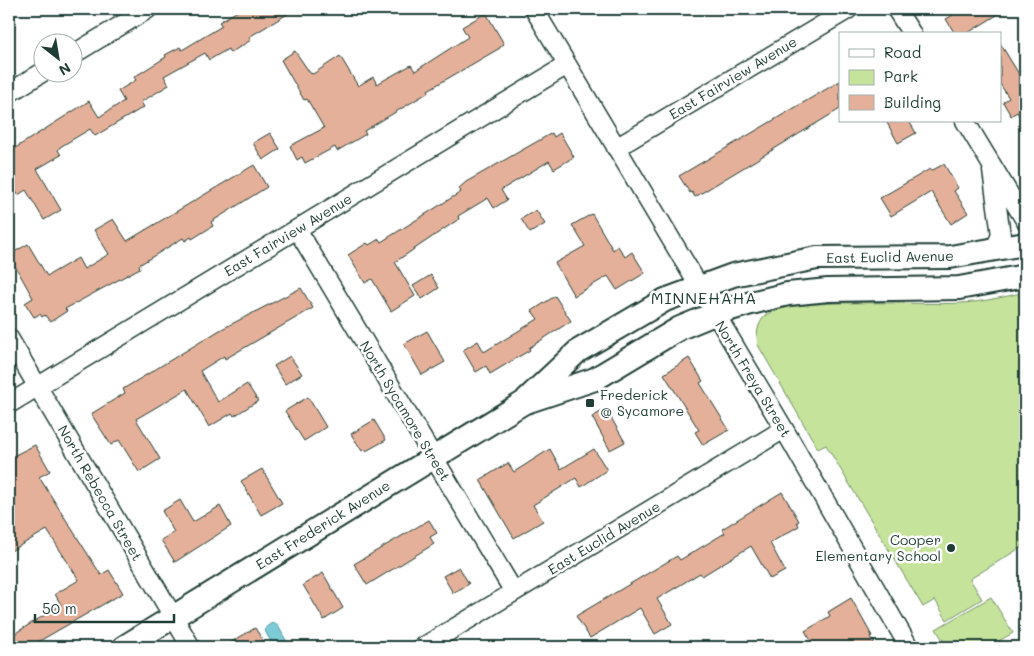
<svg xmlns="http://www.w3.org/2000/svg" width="1034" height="656" font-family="Mali,sans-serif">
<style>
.green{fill:#c6e39b;stroke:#729068}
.water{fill:#7ccbd7;stroke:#579296}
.building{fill:#e5b099;stroke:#1f3d34}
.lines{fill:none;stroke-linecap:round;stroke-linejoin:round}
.minor-casing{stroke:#1f3d34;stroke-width:21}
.major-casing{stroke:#1f3d34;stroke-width:26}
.minor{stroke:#fff;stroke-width:18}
.major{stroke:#fff;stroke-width:22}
.poi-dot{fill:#1f3d34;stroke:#fff;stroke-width:2}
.labels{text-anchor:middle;stroke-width:5;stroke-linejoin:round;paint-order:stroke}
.street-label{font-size:14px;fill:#1f3d34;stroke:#fff}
.poi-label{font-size:14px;fill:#1f3d34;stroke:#fff;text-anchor:start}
.quarter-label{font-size:16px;letter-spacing:1px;fill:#1f3d34;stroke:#fff}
</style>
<rect width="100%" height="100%" fill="#fff"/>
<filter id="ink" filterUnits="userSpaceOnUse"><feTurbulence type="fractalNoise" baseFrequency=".02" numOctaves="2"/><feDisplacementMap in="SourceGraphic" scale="10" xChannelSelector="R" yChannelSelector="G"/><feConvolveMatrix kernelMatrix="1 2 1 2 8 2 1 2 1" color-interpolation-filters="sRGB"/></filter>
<g filter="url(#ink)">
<path class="green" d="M1025,292V545L970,579L982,599L947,620L935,600L923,607L826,445L818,449L758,345C756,335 757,324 765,316C789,295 923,306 961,303C983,302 1004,297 1025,292Z
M991,597L1013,633L988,647H947L936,629Z"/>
<path class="water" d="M272,623L277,624L288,644V647H274L265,631L266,627Z"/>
<path class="building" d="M241,9H296L249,37L251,40L230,53L228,49L209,60L205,53L164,76L169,85L141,102L144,107L95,136L90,129L60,147L58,150L61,155L37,169L61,210L44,220L26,190L18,195L9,179V152L89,101L99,117L124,101L118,91L136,80L134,77L166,57L165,55L180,47L182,50L222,26L219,22Z
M963,9H1007L966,34H955L946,19Z
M486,13L504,44L500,47V48L428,90L429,92L364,131L366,134L337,151L335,147L305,163L302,157L297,160L290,146L324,128L307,99L304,100L281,60L295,51L310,73L313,74L340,56L358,86L373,77L377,84L411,65L415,71L468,37L462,27Z
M1000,43L1025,84V125L1017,112L1011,116L1003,102L1009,98L1000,84Z
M840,81V109L695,197L692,192L690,193L679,176Z
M886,121H909L916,133L898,143Z
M270,133L280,149L263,160L253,143Z
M552,133L554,137L560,133L574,157L554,169L549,161L501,190L507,200L494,208L488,198L458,216L459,219L395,262L415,296L391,311L372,279L365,283L348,255L367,243L369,245L379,239L381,242L461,192L459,188L466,182Z
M944,164L958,188L954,191L968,213L951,224L931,192L891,216L880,198L930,169L931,171Z
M254,165L267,187L211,222L213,226L192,239L191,237L185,241L183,238L139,265L140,268L65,309L67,311L50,322L45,315L42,317L40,314L34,317L25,303L33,298L9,255L28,244L47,276L78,258L84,269L109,254L94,230L113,219L127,241Z
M536,210L545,224L530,233L521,219Z
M592,214L613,250L618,246L625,257L632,252L645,273L617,290L608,276L574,296L555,263L585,246L572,225Z
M431,275L439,288L422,299L413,286Z
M301,288L313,308L225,359L224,356L200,371L218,402L247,384L258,401L234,416L232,413L209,427L187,389L136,419L160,459L139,472L119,440L111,445L91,414L125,393L123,389L220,330Z
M555,296L571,321L529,348L530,350L490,374L486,366L476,372L463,350L478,341L484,352L538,319L532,311Z
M427,331L445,362L422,375L404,344Z
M290,356L302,374L285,384L274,366Z
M689,358L703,381L700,383L729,430L703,445L695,432L699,430L664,374Z
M308,397L326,427L304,441L285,411Z
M606,409L625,442L610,450L592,417Z
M374,420L386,440L366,451L365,449L362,451L351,434Z
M35,445L50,471L39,477L101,575L109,570L123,593L29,647H9V637L61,605L55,594L79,580L47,530L9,552V458Z
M550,449L561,469L594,449L607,470L581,487L576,478L533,505L543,521L514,538L480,480L508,463L514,472Z
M262,469L282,503L261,515L241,481Z
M782,492L799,521L797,522L799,526L770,543L785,571L770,579L751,546L702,576L700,573L657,599L672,624L655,634L640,608L590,638L576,616L677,556L680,560L725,533L722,529Z
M180,500L193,522L220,506L231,526L175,562L161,540L174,532L162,511Z
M429,520L437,533L430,537L434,544L367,585L354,564Z
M459,567L469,584L453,593L443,576Z
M323,573L343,608L324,620L303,585Z
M851,598L872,636L870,637L876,647H815L805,631L830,616L828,612Z
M255,628L267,647H223Z"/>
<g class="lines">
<g class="minor-casing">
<path id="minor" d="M534,9L784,429L909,647
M896,9L912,34
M72,55L148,9
M9,93L43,72
M965,121L1025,220
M616,148L849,9
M297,229L514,592
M987,252L997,244L1001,235L992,171
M9,338L191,647
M9,404L567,65
M423,647L784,429"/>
</g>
<g class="major-casing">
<path id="major" d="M527,399L578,351L665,300L733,275L817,258L950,257L1025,244
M124,647L523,403L595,379L680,328L714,314L751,303L788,294L828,290L959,288L1025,276"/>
</g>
<use href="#minor" class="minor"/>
<use href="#major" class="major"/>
</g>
</g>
<g class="poi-dot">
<rect x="585" y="398" width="10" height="10" rx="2.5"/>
<circle cx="951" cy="548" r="5"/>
</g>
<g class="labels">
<g class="street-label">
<text transform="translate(733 78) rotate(-31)" y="5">East Fairview Avenue</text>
<text transform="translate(288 235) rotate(-31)" y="5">East Fairview Avenue</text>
<text transform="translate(890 257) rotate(-1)" y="5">East Euclid Avenue</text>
<text transform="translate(753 379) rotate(59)" y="5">North Freya Street</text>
<text transform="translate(405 411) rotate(59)" y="5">North Sycamore Street</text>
<text transform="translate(100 493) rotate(60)" y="5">North Rebecca Street</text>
<text transform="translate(323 525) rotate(-32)" y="5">East Frederick Avenue</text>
<text transform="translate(604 538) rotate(-31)" y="5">East Euclid Avenue</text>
</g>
<g class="poi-label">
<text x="600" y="400">Frederick<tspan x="600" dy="16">@ Sycamore</tspan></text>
<text x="941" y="545" text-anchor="end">Cooper<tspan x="941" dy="16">Elementary School</tspan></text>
</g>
<g class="quarter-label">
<text x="704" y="304">MINNEHAHA</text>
</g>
</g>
<rect width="1034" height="656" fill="none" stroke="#fff" stroke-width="30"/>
<rect x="15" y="15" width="1004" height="626" fill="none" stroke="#1f3d34" stroke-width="2" filter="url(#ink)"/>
<rect x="839" y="32" width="162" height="90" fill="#ffffff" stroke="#a5b1ae"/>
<rect x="849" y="49" width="25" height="8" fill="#ffffff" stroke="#a5b1ae"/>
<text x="884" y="58" font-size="15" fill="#1f3d34">Road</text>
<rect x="849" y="70" width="25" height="15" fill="#c6e39b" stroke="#a5b1ae"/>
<text x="884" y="82" font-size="15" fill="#1f3d34">Park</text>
<rect x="849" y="95" width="25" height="15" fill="#e5b099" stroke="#a5b1ae"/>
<text x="884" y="108" font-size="15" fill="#1f3d34">Building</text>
<g transform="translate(58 58) rotate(149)"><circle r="24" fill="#ffffff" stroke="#a5b1ae"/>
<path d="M0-4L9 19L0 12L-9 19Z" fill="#1f3d34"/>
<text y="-8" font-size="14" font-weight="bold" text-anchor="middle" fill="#1f3d34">N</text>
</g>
<path d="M35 614v8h139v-8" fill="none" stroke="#1f3d34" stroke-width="2.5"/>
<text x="42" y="614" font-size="15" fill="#1f3d34" stroke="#ffffff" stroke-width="4" paint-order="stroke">50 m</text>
</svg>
